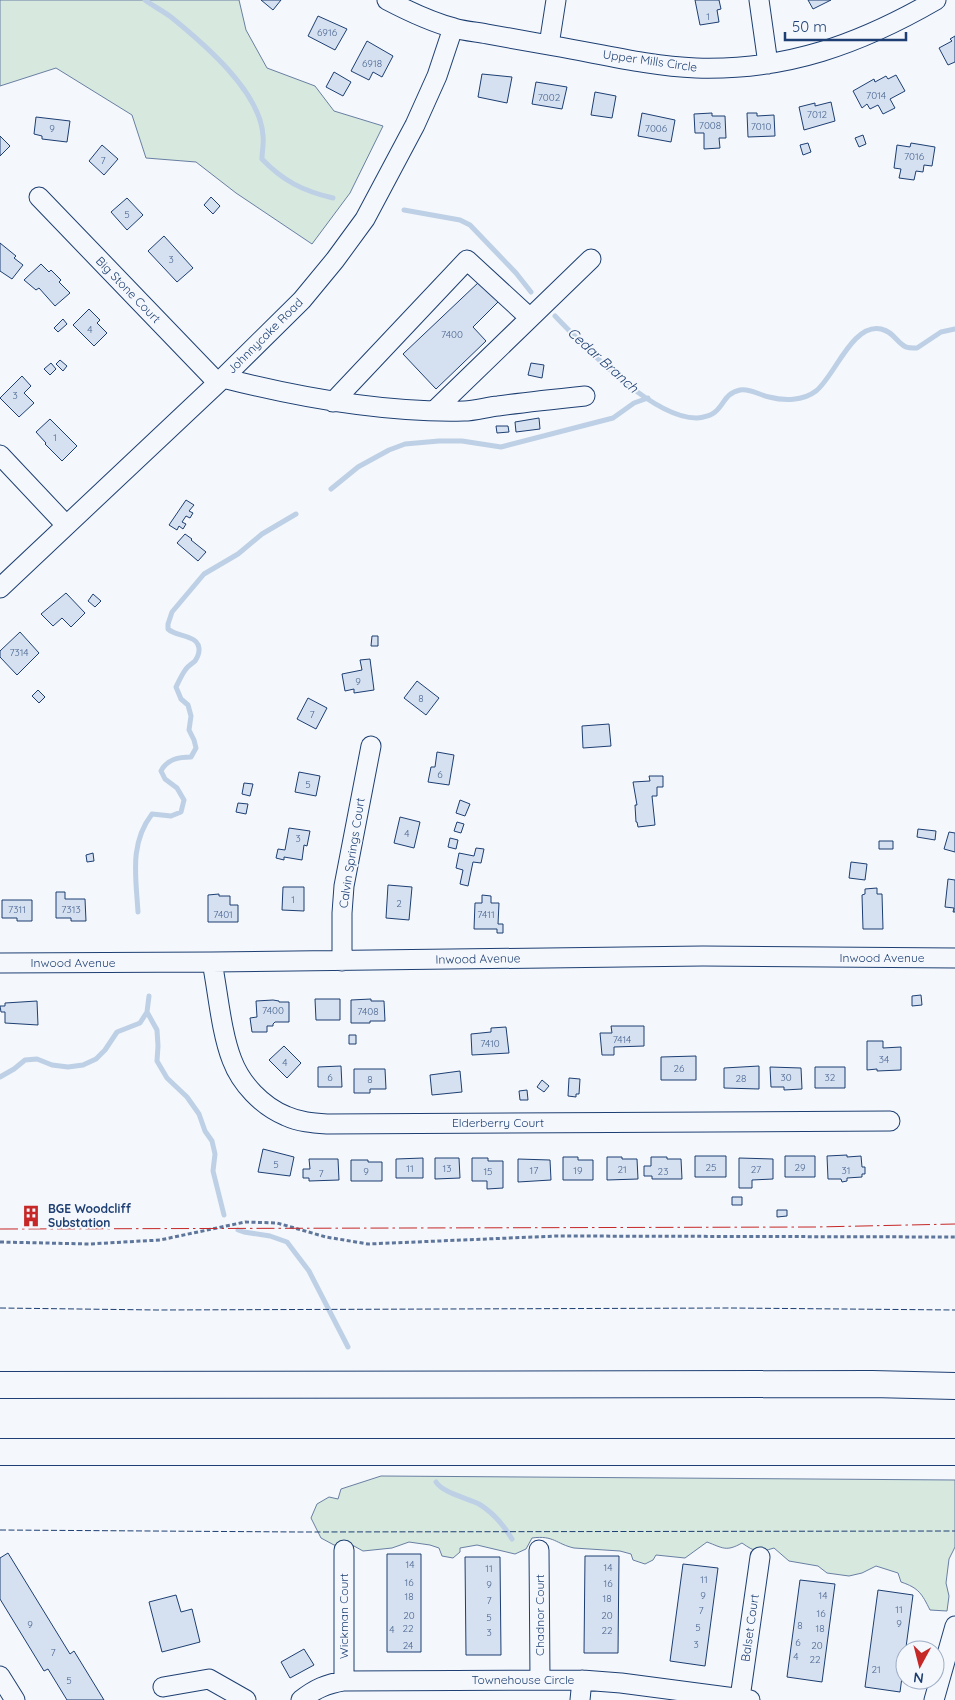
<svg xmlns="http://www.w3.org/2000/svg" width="955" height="1700" font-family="Quicksand,sans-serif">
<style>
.green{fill:#d7e8df;stroke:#687fa3}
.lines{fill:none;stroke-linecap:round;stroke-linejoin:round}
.stream{stroke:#bed0e5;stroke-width:5}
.building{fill:#d5e0f0;stroke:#1d3f73}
.minor-casing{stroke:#1d3f73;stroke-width:21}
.highway-casing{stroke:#1d3f73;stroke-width:28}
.path{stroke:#5e769c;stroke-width:3;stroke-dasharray:4 2.5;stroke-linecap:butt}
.minor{stroke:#f4f7fb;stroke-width:19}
.highway{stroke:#f4f7fb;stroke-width:26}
.fence{stroke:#1d3f73;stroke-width:1;stroke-dasharray:6 2.5;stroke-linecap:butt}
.power{stroke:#c62828;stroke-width:1;stroke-dasharray:18 4 2.5 4;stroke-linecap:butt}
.labels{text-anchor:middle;stroke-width:4;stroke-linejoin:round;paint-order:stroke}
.number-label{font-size:10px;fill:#4b6792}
.street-label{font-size:12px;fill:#1d3f73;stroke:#f4f7fb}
.poi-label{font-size:12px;font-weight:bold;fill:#1d3f73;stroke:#f4f7fb;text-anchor:start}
.water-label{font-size:14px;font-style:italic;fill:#1d3f73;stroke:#f4f7fb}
</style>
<rect width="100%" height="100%" fill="#f4f7fb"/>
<path class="green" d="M0,0H239L246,30L267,68L315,86L334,111L383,126L350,193L312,244L236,193L196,162L146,158L132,115L56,68L0,86Z
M381,1476L955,1480V1547L949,1559L946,1583L949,1596L947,1611L930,1610C922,1594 919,1588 901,1582L898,1573L876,1566L862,1573L849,1576L827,1573L818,1566L789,1561L774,1548C758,1553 755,1552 742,1543C726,1552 723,1548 707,1542L685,1558L656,1555L653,1560L645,1564L633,1560L631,1554L620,1551L574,1548C556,1544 554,1535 532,1538L526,1549L515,1554L477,1545L460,1548V1552L453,1558L442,1556L439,1548L430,1545L409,1542L392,1548L363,1551L354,1546L334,1545L321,1538L311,1518L317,1504L329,1497L338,1499L341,1489Z"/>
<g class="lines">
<path class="stream" d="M145,0C153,6 163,11 171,17C203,43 261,92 263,136C264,143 262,151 262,159C283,181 303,191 333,198
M404,210L460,220L470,225L516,273L531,292
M555,316C585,347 653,419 697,418C702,418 712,415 715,412C724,405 725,393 740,390C750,388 759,395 769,397C784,401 803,401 816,391C835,376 852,323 881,329C894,332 896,342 906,347C908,348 914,348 917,348L941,332L955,329
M331,489L358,467L389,450L405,444L439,441H462L501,447L613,418L634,403L648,398
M138,912C136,877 129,844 152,814L171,816L181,812L184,800L177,788L165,779L161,771C167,759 179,757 191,757L196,748L194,740L189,730L191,716L188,705L181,699L176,687C179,681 182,674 186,669C188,666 192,664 195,661C201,652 201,642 190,638C182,634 175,635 168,629V624L172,612L204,574L238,554L262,534L296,514
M147,1012L157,1030L158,1046L157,1061L167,1078L187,1097L199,1114L205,1131L212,1141L215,1154L213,1171L224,1215
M0,1077L14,1069L25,1060L37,1059L52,1065L68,1067L83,1065L96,1059L105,1050L117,1032L140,1023L147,1012L149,996
M238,1230L244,1232L270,1236L287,1242L309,1271L348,1347
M436,1482C443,1493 467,1498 479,1504C494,1513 503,1524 512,1539"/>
</g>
<path class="building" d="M261,0H281L273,10Z
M695,0H719L721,9L717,10L719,22L700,25Z
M808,0H831L813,9Z
M318,16L347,29L335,50L308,36Z
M955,36V62L948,65L939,48L952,41L950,39Z
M367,41L393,56L382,77L373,72L369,80L351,71Z
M334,72L351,82L343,96L326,87Z
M482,74L512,77L507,103L478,97Z
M896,75L905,91L890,99L895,108L883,114L878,105L870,109L867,104L862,108L853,91L874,79L875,82L886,76L888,79Z
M536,82L567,87L562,109L532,104Z
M595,92L616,96L612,118L591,115Z
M831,102L835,121L804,130L799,107L815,103V106Z
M642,113L675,120L671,142L638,136Z
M712,113V116H725L726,138H719L720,148L704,149V133H695L694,114Z
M747,113H757V116L774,115L775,136L748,137Z
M36,117L70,121L67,142L42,139V136L34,134Z
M863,135L866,144L859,147L855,138Z
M0,136L10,146L0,156Z
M808,143L811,152L803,155L800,145Z
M911,143L935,147L932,166L924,165L923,172L916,171L914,180L899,178L901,169L894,168L897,145L910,147Z
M102,145L118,159L104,175L89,161Z
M211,197L220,206L213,214L204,205Z
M127,198L143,215L127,230L111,212Z
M164,236L193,268L177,282L148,251Z
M0,243L16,256L14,258L23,265L12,279L0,271Z
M41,264L49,272L51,270L61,280L59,282L70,293L55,306L39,288L36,290L24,280Z
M480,281L499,301L473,327L486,341L436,389L403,354Z
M89,309L100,320L97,323L107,333L94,346L73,325Z
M63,319L67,324L58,332L54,328Z
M60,360L67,366L63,371L56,364Z
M51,363L56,369L50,375L44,369Z
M531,363L544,365L542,378L528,375Z
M22,376L31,386L24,393L34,403L19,417L0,398Z
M539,418L540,429L516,432L515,422Z
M50,419L77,446L62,461L45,444L46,443L36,432Z
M496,426H508L509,432L497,433Z
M186,500L194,505L189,511L193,513L190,518L186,516L182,522L186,524L183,529L179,526L177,530L169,525Z
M185,534L192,539L191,540L206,552L198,561L177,543Z
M66,593L85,613L71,627L62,618L53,626L41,614Z
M93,594L101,601L95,607L88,601Z
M20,632L39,653L17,675L0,657V651Z
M372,636H378V646H371Z
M370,659L374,690L354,693V689L345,691L342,674L362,670L360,660Z
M417,681L439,698L426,715L404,698Z
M38,690L45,697L39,703L32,696Z
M308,698L327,708L316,729L297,719Z
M609,724L611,746L583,748L582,726Z
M437,752L454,755L449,785L428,782L431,767H435Z
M299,772L320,776L316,796L295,792Z
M649,776H663V787H657V796H652L655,825L638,827L637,822H636L635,805H637L633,782L650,781Z
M244,783L253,784L250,796L242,794Z
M460,800L470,804L465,816L456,813Z
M238,803L248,804L246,814L236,812Z
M400,817L420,822L414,848L394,843Z
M457,822L464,824L461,833L454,831Z
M289,828L310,831L307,846L304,845L302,860L284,857V860L276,858L278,849L285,850Z
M918,829L936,831L935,840L917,837Z
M949,832L955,833V852L944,849Z
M450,838L458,840L456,849L448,847Z
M879,841H893V849H879Z
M476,848L484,849L481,863L473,862L468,886L460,884L463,870L456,868L459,853L474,856Z
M93,853L94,861L87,862L86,855Z
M851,862L867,864L865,880L849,878Z
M948,879L955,880V912H953L954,908L945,907Z
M388,885L412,887L409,920L386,918Z
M283,887H304V911L282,910Z
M877,888V894H882L883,929H863L862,895L865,894V889Z
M56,892H65V899H85L86,921H71V918H56Z
M219,894V896H230V905H238V922H208V895Z
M482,895L491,896V903H499L498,924H503V933H497V929H474L475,903H482Z
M2,900H32V921H17V918H2Z
M921,995L922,1005L912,1006V996Z
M315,999H340V1020H316Z
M371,999V1001H384L385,1021H370V1023H351V1000Z
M273,1000L279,1001V1002H289V1022H275L273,1024V1026H267V1032H252L250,1018L257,1017L256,1001Z
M37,1001L38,1025L5,1023V1012H1L0,1006H5V1003Z
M611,1026H644V1046L614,1047V1055H602L600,1033H612Z
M506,1027L509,1053L472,1055L471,1034L491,1032V1028Z
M349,1035H356V1044H349Z
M867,1041H883V1048L901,1047V1070L877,1071V1069L867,1070Z
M284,1046L301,1063L287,1078L269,1060Z
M696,1056V1080H661V1057Z
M341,1066L342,1087H318V1067Z
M759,1066V1089L724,1088V1068Z
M770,1067L801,1068L802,1089L784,1090V1087H771Z
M815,1067H845V1088H815Z
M354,1069H385L386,1089H370V1093H354Z
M460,1071L462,1092L432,1095L430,1075Z
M569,1078L580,1079L579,1094H576V1097L568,1096Z
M542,1080L549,1086L544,1092L537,1087Z
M527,1090L528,1100H520L519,1091Z
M263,1149L294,1157L290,1176L258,1172Z
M847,1155V1157L861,1156L862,1167H865V1174H862V1177L847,1178V1181L842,1182L841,1179H828L827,1156Z
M695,1156H726V1177H695Z
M785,1156H815V1177H785Z
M563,1157H578V1160H593V1180H563Z
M607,1157H622V1159H637L638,1179L607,1180Z
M651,1157H667V1159H681L682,1179H652V1176H644V1166H651Z
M423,1158V1178H396V1159Z
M435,1158H459L460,1178L435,1179Z
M472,1158H488V1161H503V1188L487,1189V1181H472Z
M739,1158L773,1159V1179L752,1180V1188H739Z
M309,1159H338L339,1180L309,1181V1178H303V1169H310Z
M518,1159L550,1160L551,1180L518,1182Z
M351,1160H368V1162H382V1181H351Z
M732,1197H742V1205H732Z
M777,1210H787V1216L777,1217Z
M23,1211H39V1220H23Z
M8,1553L70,1654L74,1651L104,1700H67L48,1669L44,1671L0,1599V1558Z
M387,1554H421V1652H387Z
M585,1556H619L618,1653H584Z
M465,1557H500L501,1655H466Z
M683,1564L718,1568L705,1666L670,1661Z
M800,1580L835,1584L822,1682L787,1677Z
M878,1590L913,1595L900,1692L865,1687Z
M176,1595L181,1612L192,1609L200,1642L162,1652L149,1602Z
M304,1649L314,1665L290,1678L281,1662Z"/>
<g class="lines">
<g class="minor-casing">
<path id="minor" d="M387,0C408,11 431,22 454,28C464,31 476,32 487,34C510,38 532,42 554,46C601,54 649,66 696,68C786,71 860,44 936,0
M759,0L768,64
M549,45L556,0
M39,197L218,383
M223,378C301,398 383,413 464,411C475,411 487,407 498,406C527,402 556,399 585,396
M333,402L467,260L530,318
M434,411L591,259
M0,455L66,525
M0,588L223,378L302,300L335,260L365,219L415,125L437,76L453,28
M342,961V913L344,886L371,746
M212,962C218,992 221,1032 232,1060C241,1084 262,1106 286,1116C299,1122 313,1123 327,1124L890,1121
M0,963L212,962L703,956L955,958
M539,1550L540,1680
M0,1676L15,1700
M344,1681V1550
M163,1687L209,1679L246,1700
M740,1698L760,1557
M301,1700C315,1689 326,1684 344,1681L582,1680L621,1683L750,1700
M580,1700L582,1680
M934,1700L955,1626"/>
</g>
<g class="highway-casing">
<path id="highway" d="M0,1385L872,1384L955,1386
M0,1452H955"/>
</g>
<path class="path" d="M0,1242L90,1244L160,1240L245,1222L277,1223L326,1237L368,1244L557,1236L955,1237"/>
<use href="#minor" class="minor"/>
<use href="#highway" class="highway"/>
<path class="fence" d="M0,1308L157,1310L731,1308L955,1310
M0,1530L300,1532L955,1531"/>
<path class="power" d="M0,1229L816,1227L955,1224"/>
</g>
<defs>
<g id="building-bare" transform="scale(1.725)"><path d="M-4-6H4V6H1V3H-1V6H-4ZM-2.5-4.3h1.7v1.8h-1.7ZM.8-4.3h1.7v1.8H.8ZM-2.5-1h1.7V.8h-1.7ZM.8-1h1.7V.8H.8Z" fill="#c62828" stroke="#f4f7fb" stroke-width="2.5" paint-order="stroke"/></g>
</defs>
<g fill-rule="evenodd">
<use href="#building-bare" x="31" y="1216"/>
</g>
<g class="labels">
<g class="number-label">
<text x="708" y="20">1</text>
<text x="327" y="36">6916</text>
<text x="372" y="67">6918</text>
<text x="876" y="99">7014</text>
<text x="549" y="101">7002</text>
<text x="817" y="118">7012</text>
<text x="710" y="129">7008</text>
<text x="761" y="130">7010</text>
<text x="52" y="132">9</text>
<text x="656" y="132">7006</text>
<text x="914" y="160">7016</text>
<text x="103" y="164">7</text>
<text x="127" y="218">5</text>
<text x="171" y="263">3</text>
<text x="90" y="333">4</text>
<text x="452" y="338">7400</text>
<text x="15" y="399">3</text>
<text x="55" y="441">1</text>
<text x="19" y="656">7314</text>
<text x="358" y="685">9</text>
<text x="421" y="702">8</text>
<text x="312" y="718">7</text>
<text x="440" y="778">6</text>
<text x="308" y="788">5</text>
<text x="407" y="837">4</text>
<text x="298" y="842">3</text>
<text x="293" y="903">1</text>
<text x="399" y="907">2</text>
<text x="17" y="913">7311</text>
<text x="71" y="913">7313</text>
<text x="223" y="918">7401</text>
<text x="486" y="918">7411</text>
<text x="273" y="1014">7400</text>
<text x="368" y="1015">7408</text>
<text x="622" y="1043">7414</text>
<text x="490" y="1047">7410</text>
<text x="884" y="1063">34</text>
<text x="285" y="1066">4</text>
<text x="679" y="1072">26</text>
<text x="330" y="1081">6</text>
<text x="786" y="1081">30</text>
<text x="830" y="1081">32</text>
<text x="741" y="1082">28</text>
<text x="370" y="1083">8</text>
<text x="276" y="1168">5</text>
<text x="711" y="1171">25</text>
<text x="800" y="1171">29</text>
<text x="410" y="1172">11</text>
<text x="447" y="1172">13</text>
<text x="622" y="1173">21</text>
<text x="756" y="1173">27</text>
<text x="534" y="1174">17</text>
<text x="578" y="1174">19</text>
<text x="846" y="1174">31</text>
<text x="366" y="1175">9</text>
<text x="488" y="1175">15</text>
<text x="663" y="1175">23</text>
<text x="321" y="1177">7</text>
<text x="410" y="1568">14</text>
<text x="608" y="1571">14</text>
<text x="489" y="1572">11</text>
<text x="704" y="1583">11</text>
<text x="409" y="1586">16</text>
<text x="608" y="1587">16</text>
<text x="489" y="1588">9</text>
<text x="703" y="1599">9</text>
<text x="823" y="1599">14</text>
<text x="409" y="1600">18</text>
<text x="607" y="1602">18</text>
<text x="489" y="1604">7</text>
<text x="899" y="1613">11</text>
<text x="701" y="1614">7</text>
<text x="821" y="1617">16</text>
<text x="409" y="1619">20</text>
<text x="607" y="1619">20</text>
<text x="489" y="1621">5</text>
<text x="899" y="1627">9</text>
<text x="30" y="1628">9</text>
<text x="800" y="1629">8</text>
<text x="698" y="1631">5</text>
<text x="408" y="1632">22</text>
<text x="820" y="1632">18</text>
<text x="392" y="1633">4</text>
<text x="607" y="1634">22</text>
<text x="489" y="1636">3</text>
<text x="798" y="1646">6</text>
<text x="696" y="1648">3</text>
<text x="408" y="1649">24</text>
<text x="817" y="1649">20</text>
<text x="53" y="1656">7</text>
<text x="796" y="1660">4</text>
<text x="815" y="1663">22</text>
<text x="876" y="1673">21</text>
<text x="69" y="1684">5</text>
</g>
<g class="street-label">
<text transform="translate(650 61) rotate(8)" y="4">Upper Mills Circle</text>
<text transform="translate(128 290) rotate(46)" y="4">Big Stone Court</text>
<text transform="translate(265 336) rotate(-45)" y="4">Johnnycake Road</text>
<text transform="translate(352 853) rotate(-81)" y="4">Calvin Springs Court</text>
<text x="882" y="962">Inwood Avenue</text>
<text transform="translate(478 959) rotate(-1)" y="4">Inwood Avenue</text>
<text x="73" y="967">Inwood Avenue</text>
<text x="498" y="1127">Elderberry Court</text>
<text transform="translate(540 1615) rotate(-90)" y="4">Chadnor Court</text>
<text transform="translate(344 1616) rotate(-90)" y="4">Wickman Court</text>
<text transform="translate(750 1628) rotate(-82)" y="4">Balset Court</text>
<text x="523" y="1684">Townehouse Circle</text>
</g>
<g class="poi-label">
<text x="48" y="1213">BGE Woodcliff<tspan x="48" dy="14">Substation</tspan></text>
</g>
<g class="water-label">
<text transform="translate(603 360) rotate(42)" y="5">Cedar Branch</text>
</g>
</g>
<g transform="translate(920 1665) rotate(187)"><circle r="24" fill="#f4f7fb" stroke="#9eadc5"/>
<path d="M0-4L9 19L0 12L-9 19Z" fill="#c62828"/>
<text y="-8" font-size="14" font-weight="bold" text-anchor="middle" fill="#1d3f73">N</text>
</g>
<path d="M785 32v8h121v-8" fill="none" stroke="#1d3f73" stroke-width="2.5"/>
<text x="792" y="32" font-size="15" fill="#1d3f73" stroke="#f4f7fb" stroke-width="4" paint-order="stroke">50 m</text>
</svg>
